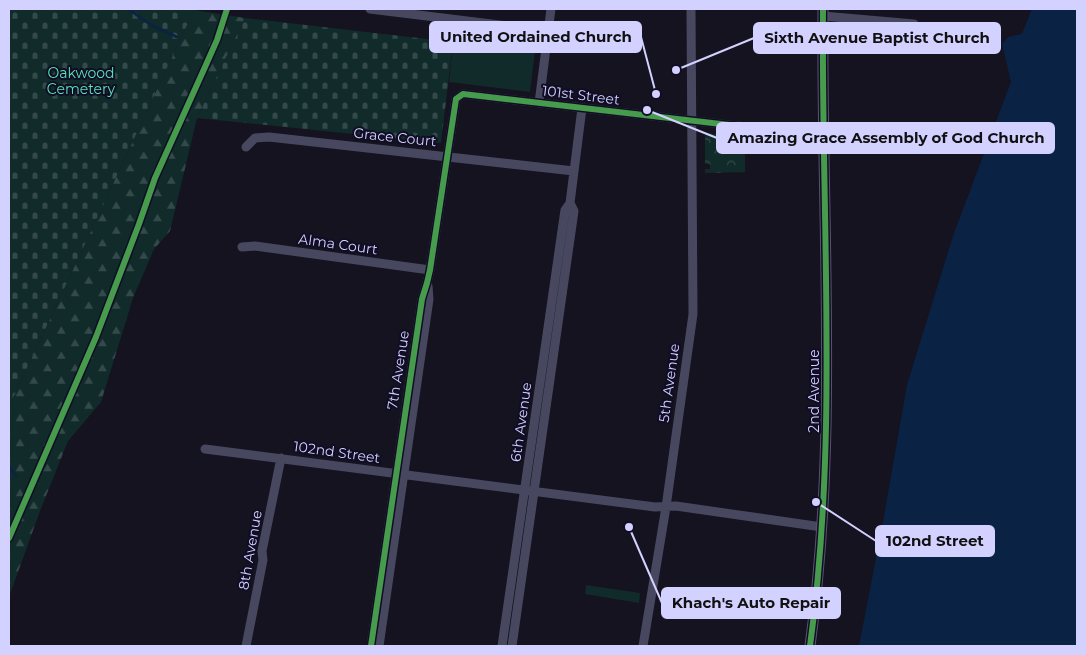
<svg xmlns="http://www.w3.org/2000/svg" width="1086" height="655" font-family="Montserrat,sans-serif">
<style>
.green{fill:#112b2a}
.forest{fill:url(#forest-firs)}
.cemetery{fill:url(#cemetery-stones)}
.park{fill:url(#park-crowns)}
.water{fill:#0a2344}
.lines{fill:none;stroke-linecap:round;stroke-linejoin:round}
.stream{stroke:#0a2344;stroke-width:2.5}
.minor{stroke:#474860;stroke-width:9}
.major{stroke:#5b5271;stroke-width:11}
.cycleway-casing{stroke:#100d25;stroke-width:9}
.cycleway{stroke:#469c4c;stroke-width:6}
.labels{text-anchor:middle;stroke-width:4;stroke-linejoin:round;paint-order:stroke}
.park-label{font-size:14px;fill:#57e5b7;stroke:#100d25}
.street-label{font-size:14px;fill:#d3d1ff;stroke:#100d25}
.leader{fill:none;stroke:#d3d1ff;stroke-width:2}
.callout-dot{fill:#d3d1ff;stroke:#100d25;stroke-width:2}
.callout{fill:#d3d1ff;stroke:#d3d1ff;stroke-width:2}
.callout-label{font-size:15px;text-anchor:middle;font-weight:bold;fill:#111}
</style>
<defs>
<pattern id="forest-firs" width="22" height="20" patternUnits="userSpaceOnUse" patternTransform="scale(1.25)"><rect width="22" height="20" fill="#112b2a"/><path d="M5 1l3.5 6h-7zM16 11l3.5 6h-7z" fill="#33494a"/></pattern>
<pattern id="cemetery-stones" width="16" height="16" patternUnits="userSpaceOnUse" patternTransform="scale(1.25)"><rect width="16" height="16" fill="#112b2a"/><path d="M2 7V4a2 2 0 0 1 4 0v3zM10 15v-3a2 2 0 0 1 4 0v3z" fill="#33494a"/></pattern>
<pattern id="park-crowns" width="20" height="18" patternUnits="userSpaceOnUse" patternTransform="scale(1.25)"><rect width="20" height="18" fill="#112b2a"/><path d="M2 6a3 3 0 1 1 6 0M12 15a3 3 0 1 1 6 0" fill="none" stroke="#33494a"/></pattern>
</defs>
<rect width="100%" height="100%" fill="#14131f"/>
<path class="green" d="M455,25L537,35L530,92L449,82Z
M586,585L640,593L639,603L585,594Z"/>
<path class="forest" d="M194,10L245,18L197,118L170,231L154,249L133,298L101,402L68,441L40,511L9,597V404L15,394Z"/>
<path class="cemetery" d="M9,9L194,10L15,394L9,404Z
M245,18L453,42L441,143L197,118Z"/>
<path class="park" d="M705,133L745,137V172L705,173V169H710V164H705Z"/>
<path class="water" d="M1032,9H1077V646H859L883,522L907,385L953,236L1011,82L1002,44L1008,37L1022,34Z"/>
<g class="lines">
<path class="stream" d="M128,9L151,25L177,37
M9,467L16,476"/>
<path class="minor" d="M370,9L548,31
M823,16L914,24
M539,103L551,9
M246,147L255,138L269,137L574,171
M242,247L255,246L430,270
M205,449L655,507L676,506L822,527
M246,646L263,560L262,551L281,458
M371,646L422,299L427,283L430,270L456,99L463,94L824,136
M379,646L429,299L428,286
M502,646L565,210L570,203L582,108
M512,646L574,211L570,203
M643,646L666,507L693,314L691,9"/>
<path class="major" d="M810,646C839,435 821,221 823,9"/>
<g class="cycleway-casing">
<path id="cycleway" d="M9,538L96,337L139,224L155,178L205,67L217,40L227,9
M371,646L422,299L427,283L430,270L456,99L463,94L824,136
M810,646C839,435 821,221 823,9"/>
</g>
<use href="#cycleway" class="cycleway"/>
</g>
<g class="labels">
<g class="park-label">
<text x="81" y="78">Oakwood<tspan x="81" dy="16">Cemetery</tspan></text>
</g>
<g class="street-label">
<text transform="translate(581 95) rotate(7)" y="5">101st Street</text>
<text transform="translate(395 137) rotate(6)" y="5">Grace Court</text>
<text transform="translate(338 244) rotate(8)" y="5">Alma Court</text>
<text transform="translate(398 370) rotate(-81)" y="5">7th Avenue</text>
<text transform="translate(669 383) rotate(-82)" y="5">5th Avenue</text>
<text transform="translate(814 391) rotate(-90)" y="5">2nd Avenue</text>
<text transform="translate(521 422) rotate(-82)" y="5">6th Avenue</text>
<text transform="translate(337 452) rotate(8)" y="5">102nd Street</text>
<text transform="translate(250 550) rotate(-80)" y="5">8th Avenue</text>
</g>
</g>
<path class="leader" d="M656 94L641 37M676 70L754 38M647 110L717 138M816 502L876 541M629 527L662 603"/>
<g class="callout-dot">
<circle cx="656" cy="94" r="5"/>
<circle cx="676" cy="70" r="5"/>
<circle cx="647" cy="110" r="5"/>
<circle cx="816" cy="502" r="5"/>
<circle cx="629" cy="527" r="5"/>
</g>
<g class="callout">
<rect x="430" y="22" width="211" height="30" rx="5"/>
<rect x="754" y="23" width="246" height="30" rx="5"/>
<rect x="717" y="123" width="337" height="30" rx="5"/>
<rect x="876" y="526" width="118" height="30" rx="5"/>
<rect x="662" y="588" width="178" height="30" rx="5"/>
</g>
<g class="callout-label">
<text x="536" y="42">United Ordained Church</text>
<text x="877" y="43">Sixth Avenue Baptist Church</text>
<text x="886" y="143">Amazing Grace Assembly of God Church</text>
<text x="935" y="546">102nd Street</text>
<text x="751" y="608">Khach's Auto Repair</text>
</g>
<rect width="1086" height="655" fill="none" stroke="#d3d1ff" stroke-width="20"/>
</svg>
